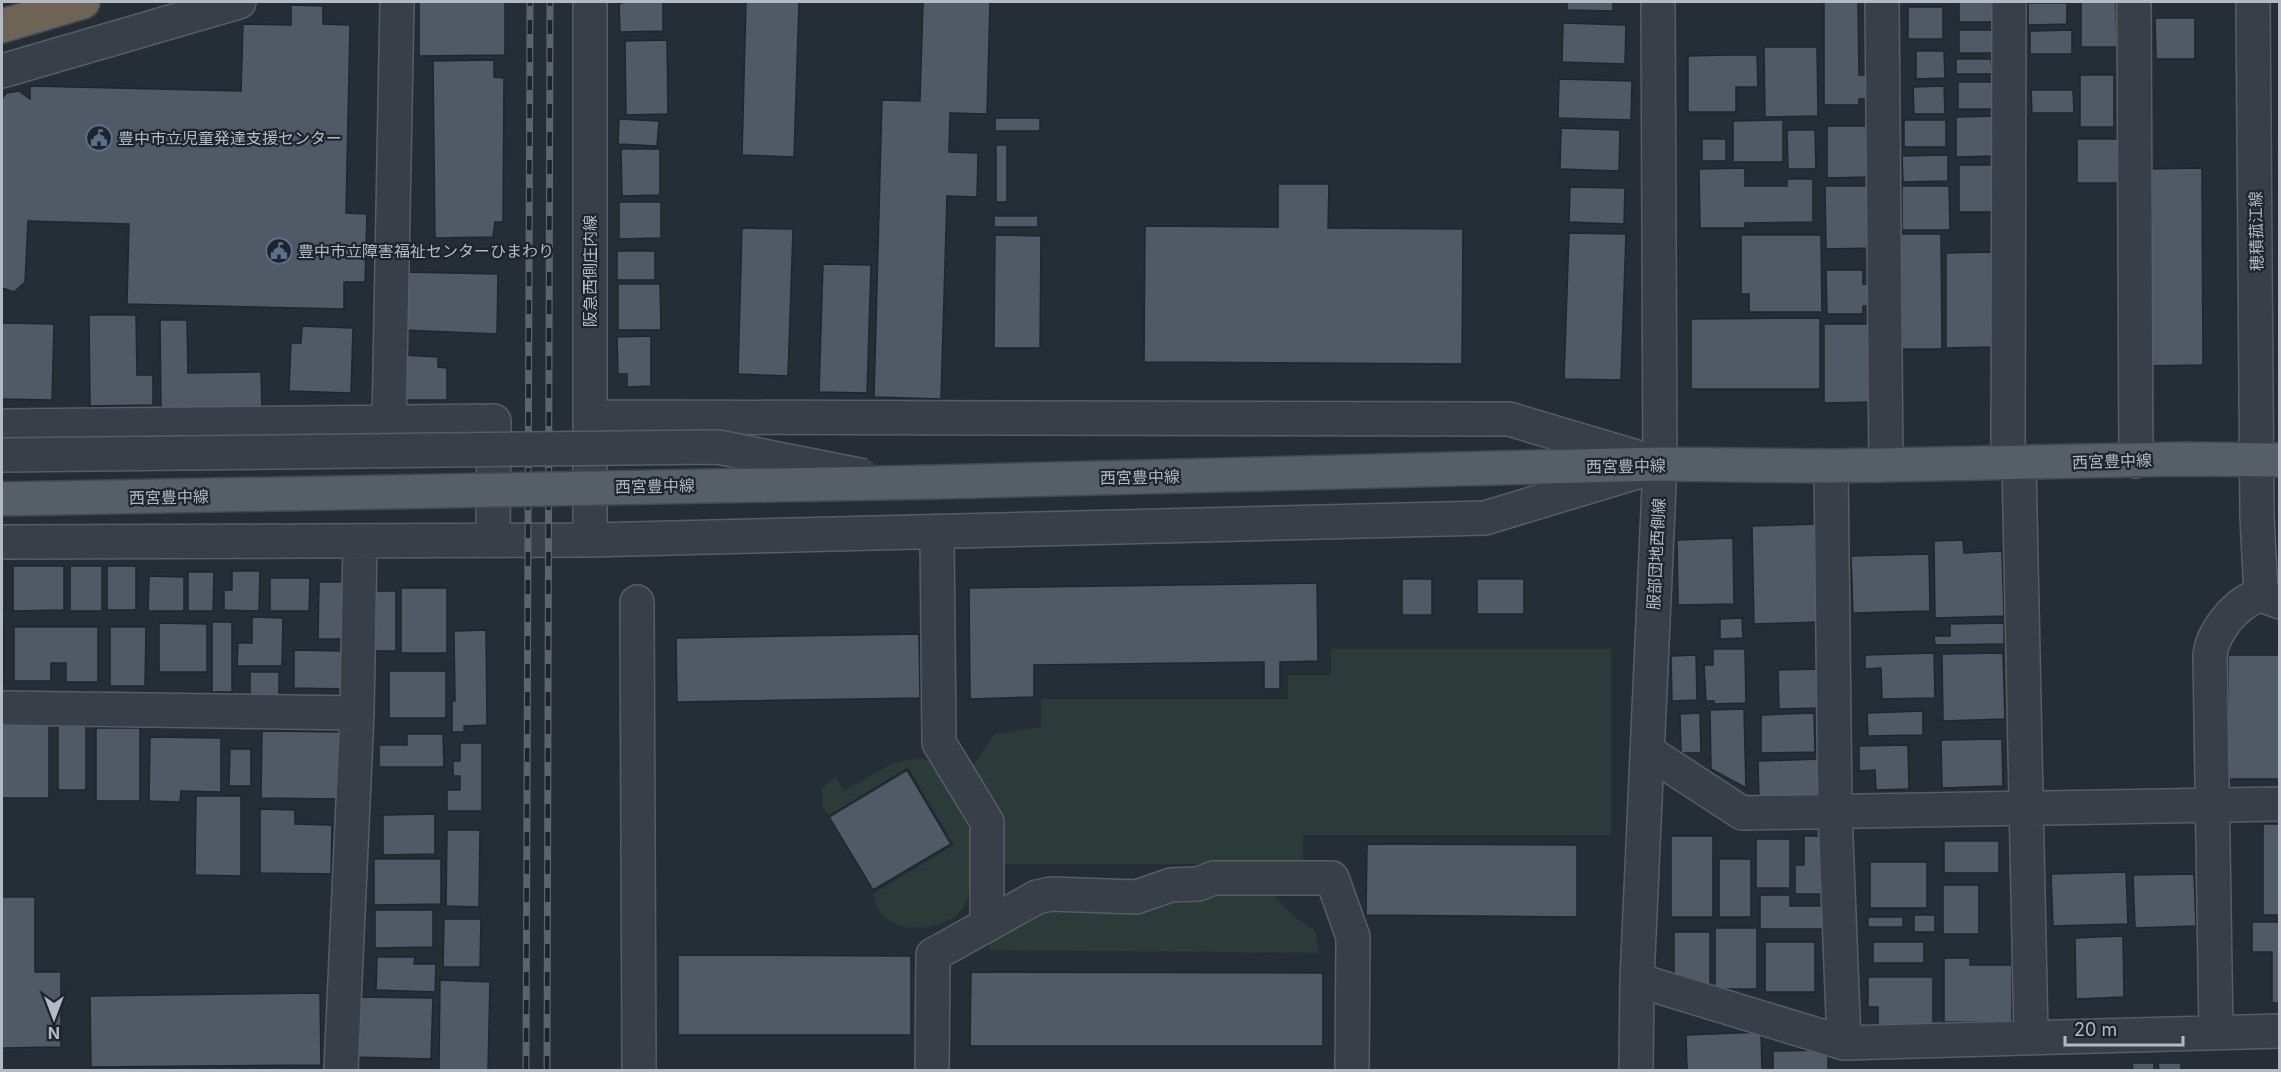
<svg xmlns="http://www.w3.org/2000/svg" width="2281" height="1072" font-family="Inter,'Noto Sans JP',sans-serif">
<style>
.green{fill:#2a3b3a}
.building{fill:#505966;stroke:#1f262f;stroke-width:1.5}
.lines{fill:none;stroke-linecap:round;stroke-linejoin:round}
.minor-casing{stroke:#565d66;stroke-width:36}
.major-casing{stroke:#414851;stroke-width:36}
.highway-casing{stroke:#434a53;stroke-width:36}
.minor{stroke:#383f48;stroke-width:33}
.major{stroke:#565e68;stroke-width:33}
.highway{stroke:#6d6456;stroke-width:33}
.rail-casing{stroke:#5b636e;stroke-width:7}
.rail{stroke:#1d242d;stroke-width:4.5;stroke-dasharray:14;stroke-linecap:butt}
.minor-bridge-casing{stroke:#565d66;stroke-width:36;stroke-linecap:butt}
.major-bridge-casing{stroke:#414851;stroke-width:36;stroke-linecap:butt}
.minor-bridge{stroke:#383f48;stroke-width:33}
.major-bridge{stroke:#565e68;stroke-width:33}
.labels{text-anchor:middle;stroke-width:4.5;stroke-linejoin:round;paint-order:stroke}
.poi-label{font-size:16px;fill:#b3bac4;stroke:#1d242d;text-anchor:start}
.street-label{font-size:16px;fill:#b3bac4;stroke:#1d242d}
</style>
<rect width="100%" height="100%" fill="#252d37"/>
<path class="green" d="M1331,649H1611V835H1303V864H1000L975,785L974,764L994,734L1041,727V699H1288V675H1331Z
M920,758L932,762C944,781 962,804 968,826C972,843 974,892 964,907C947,931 896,937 879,911C876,906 875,899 873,894L954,845L908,767L829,815L823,809L822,788L836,777L844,791L891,764Z
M1271,890C1283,908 1295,919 1315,930L1319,953L989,950L990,941L1016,915L1175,897Z"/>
<path class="building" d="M419,2H505V55L419,56Z
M624,2H663V31L620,32L619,4Z
M746,2H799L794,157L742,155Z
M923,2H990L987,114L950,113L949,152L978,153L977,197L947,196L941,399L874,397L882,100L920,101Z
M1567,2H1613V11L1567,10Z
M1824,2H1858L1859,75H1868L1869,99H1859V105H1824Z
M1959,2H1996V22H1959Z
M2081,2H2116L2117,47H2081Z
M2028,3H2067V24L2028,25Z
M291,5L323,6V24L350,25L346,213L367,214L365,282H344V309L127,304L129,224L28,221L25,282L14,292L2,288V99L6,93L19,91L30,99V86L241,91L243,24L291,25Z
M1908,7H1943V39H1908Z
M2155,18H2195V59H2156Z
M1563,23L1626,25L1625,64L1562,62Z
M1959,30H1996V53H1959Z
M2072,30V54H2030V31Z
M667,40L668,114L626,115L625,41Z
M1764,47H1817L1818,116L1765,117Z
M1916,51H1944L1945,78L1916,79Z
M1730,55H1757L1758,87H1736V112H1688V56Z
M1956,59H1991L1992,74H1956Z
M494,60V77L504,78L503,222H495L493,237L435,238L433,61Z
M2080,75H2114V127H2080Z
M1559,79L1632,81L1631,120L1558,118Z
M1958,82H1996V109H1958Z
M1944,86L1945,114H1914L1913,87Z
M2031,90H2073L2074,113H2032Z
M1996,116V156L1956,157V117Z
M995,118H1040V131H995Z
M619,119L659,121L657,146L618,144Z
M1783,120V162H1733V121Z
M1904,120H1946V147H1904Z
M1827,126H1868V177L1827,178Z
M1561,128L1620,130L1619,171L1560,169Z
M1787,130H1815L1816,169H1788Z
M1702,139H1726V161H1702Z
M2077,139H2119V183H2077Z
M996,145H1007V202H996Z
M621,149H660V195L622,196Z
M1948,155V181L1903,182L1902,156Z
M1959,165H1999V212H1959Z
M1745,168V186H1787V179H1813V222L1745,223V228H1700L1699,169Z
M2202,168L2203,365L2145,366L2144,169Z
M1278,184H1329L1328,228L1463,229L1462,364L1144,362L1145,226L1278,227Z
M1825,186H1873V248L1826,249Z
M1902,186H1949L1950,230H1902Z
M1570,187L1625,188L1624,224L1569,222Z
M619,202H661V238L619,239Z
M994,216H1038V227H994Z
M742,228L793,229L788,376L738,374Z
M1569,233L1626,234L1621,380L1564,379Z
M1901,234H1941L1942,349H1901Z
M995,235L1041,236L1040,348H994Z
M1741,235H1821L1822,312H1749V294H1741Z
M617,251H655V280H617Z
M1992,252V347L1946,348V253Z
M823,264L871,265L867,393L819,392Z
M1826,270H1863V284H1869V306H1863V314H1827Z
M404,272L498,274L497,334L403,330Z
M618,284H660L661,330H618Z
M89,315H136L137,375H153V405L90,406Z
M1820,318V389H1691V319Z
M160,320H187L188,373L261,372L262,409L161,410Z
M2,323L54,324L52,400L2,399Z
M1824,324H1877V402L1824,403Z
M302,326L353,328L351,393L289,391L291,343H301Z
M651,336V386L627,387V374H618L617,337Z
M403,355L438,357V367L447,368V400H404Z
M1821,524L1824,622L1754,624L1752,526Z
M1733,538L1734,604L1678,605L1677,540Z
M1963,540L1964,553L2002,551L2004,616L1935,618L1934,541Z
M1929,554L1930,611L1853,613L1851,556Z
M2,560H4V608H2Z
M13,566H64V610L13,611Z
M70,566H102V611H70Z
M107,566H136V610H107Z
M232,571H260L259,611L224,610V590H232Z
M188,572H214L213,611H188Z
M149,576L184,577V611H148Z
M270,578H310L309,611H270Z
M1402,579H1432V615H1402Z
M1477,579H1524V614H1477Z
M319,582H345L344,639H318Z
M1317,583L1318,661L1280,662V689H1264V662L1034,665V697L970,699L969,588Z
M401,588H447V653H401Z
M373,591H396V651H373Z
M252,617L283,618L282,666H237L238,643H252Z
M2,618H4L3,683H2Z
M1742,618L1743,638L1720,639V619Z
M212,622H232V692H212Z
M159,623L207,624V672H159Z
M2004,623V644L1935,645L1934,636H1950V624Z
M14,627H98V682H66V663H51V681H14Z
M110,627H146L145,686H110Z
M486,630L487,725L464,726V732H452V701H455L454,631Z
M919,634L920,698L677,702L676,638Z
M1713,649H1745L1746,703L1714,704V701H1706L1704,665H1713Z
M294,650L345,651V689L294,688Z
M1934,653L1935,698L1882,699L1881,668L1865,669V655Z
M2003,653L2005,719L1943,721L1942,654Z
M1696,655L1697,700L1672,701L1671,656Z
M2228,655H2280V779H2228Z
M1820,669L1821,708L1779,709L1778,670Z
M389,671H446V718H389Z
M250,672H279V698H250Z
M1744,709L1746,788L1711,769L1710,710Z
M1923,711V735L1868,736L1867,713Z
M1700,713L1701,753H1681L1680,714Z
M1814,713L1815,752L1761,753V715Z
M2,721H49V798H2Z
M58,726H86V790H58Z
M96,728H140V801H96Z
M262,731L339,732L338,799L261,798Z
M407,734H443L444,767H379V745H407Z
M150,737L221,738V792L181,791L180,802L149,801Z
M2002,739L2003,786L1942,788L1941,740Z
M460,743H482V811H447V790H460V776H453V761H460Z
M1908,745L1909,789L1876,790L1875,770L1859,771V746Z
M230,749H251V786H229Z
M1822,759L1823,801L1759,803L1758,761Z
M907,770L951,844L873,890L829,817Z
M196,796H241V876L195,875Z
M260,809L295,810V824L332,825L331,874L260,873Z
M435,814V854L383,855V815Z
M2263,824H2280V915H2263Z
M447,830H480L479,907L446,906Z
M1671,836H1713V917H1671Z
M1804,836H1827V894H1795V865H1804Z
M1756,839H1790V888H1756Z
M1944,841H1999V873H1944Z
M1367,844L1577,845V917L1366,915Z
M374,859H441V904L374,905Z
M1719,859H1751V917H1719Z
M1870,862H1927V908H1870Z
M2126,872L2128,924L2053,926L2051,874Z
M2194,874L2196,926L2135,928L2133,875Z
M1943,885H1979V934H1943Z
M1760,895H1790V906H1828V929H1760Z
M2,897H35V972H61V1047L2,1048Z
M375,910H433V947L375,948Z
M1914,915H1935V932H1914Z
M1868,917H1903V927H1868Z
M444,919H481L480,967H443Z
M2252,922H2280V1003H2272V952H2252Z
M1715,928H1757V989H1715Z
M1674,932H1710V984H1674Z
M2123,936L2124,997L2076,999L2075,938Z
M1765,942H1815V992H1765Z
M1873,942H1924V963H1873Z
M678,955L911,956V1035H678Z
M377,957H415L414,964H436L435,992L376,990Z
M1944,958H1970V965H2012V1022H1944Z
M971,972L1323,973V1046H970Z
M1868,977H1933V1026H1878V1007H1868Z
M440,980L490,982L488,1070H439Z
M320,993L321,1065L91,1067L90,996Z
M354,997L433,998L431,1059L352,1057Z
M1761,1032L1762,1070H1687L1686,1035Z
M1828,1050V1070H1773V1051Z
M2132,1063H2154V1070H2133Z
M2158,1063H2181V1070H2159Z"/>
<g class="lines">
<g class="minor-casing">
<path id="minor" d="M1882,2L1886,465
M2134,2L2136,461
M2253,2L2257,517L2261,595L2280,602
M2,71L239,2
M590,417L1509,419L1650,461
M389,422L397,2
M2,426L494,421L493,540
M2008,464L2009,2
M2019,464L2031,1036
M1831,466L1835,812L1844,1043
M937,532L939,743L987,822V925
M590,540V2
M2,542L590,540L1485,518L1647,469
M637,602L639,1070
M2,708L357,713
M1647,751L1742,813L2280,804
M1637,980L1844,1043L2280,1031
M2216,1032L2210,656C2212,632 2237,601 2261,595
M341,1070L357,713L360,541
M932,1070L933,955L1037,897L1051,894L1136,897L1171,885L1198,884L1214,878H1332L1353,937L1352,1070
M1636,1070L1637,980L1660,464L1658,2"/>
</g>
<g class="major-casing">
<path id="major" d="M935,482L1660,464L1831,466L2182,459L2280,460"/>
</g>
<g class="highway-casing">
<path id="highway" d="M2,26L83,2"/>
</g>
<use href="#minor" class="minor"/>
<use href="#major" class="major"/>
<use href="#highway" class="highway"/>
<g class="rail-casing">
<path id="rail" d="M526,1070L530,2
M547,1070L550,2"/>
</g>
<use href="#rail" class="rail"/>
<g class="minor-bridge-casing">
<path id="minor-bridge" d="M2,455L718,447L864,476"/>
</g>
<g class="major-bridge-casing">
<path id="major-bridge" d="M2,499L935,482"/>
</g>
<use href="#minor-bridge" class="minor-bridge"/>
<use href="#major-bridge" class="major-bridge"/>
</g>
<defs>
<g id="civic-ring" transform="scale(1.35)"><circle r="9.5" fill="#1d242d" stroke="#5c6f8a" stroke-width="1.5"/><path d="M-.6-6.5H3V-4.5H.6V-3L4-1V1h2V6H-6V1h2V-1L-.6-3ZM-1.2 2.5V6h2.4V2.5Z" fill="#5c6f8a"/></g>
</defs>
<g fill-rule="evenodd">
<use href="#civic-ring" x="99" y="138"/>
<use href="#civic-ring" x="279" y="251"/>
</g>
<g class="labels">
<g class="poi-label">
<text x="118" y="144">豊中市立児童発達支援センター</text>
<text x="298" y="257">豊中市立障害福祉センターひまわり</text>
</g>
<g class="street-label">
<text transform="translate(2256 231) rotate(-91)" y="6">穂積菰江線</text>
<text transform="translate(590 271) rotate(-90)" y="6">阪急西側庄内線</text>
<text transform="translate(2112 461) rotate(-2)" y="6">西宮豊中線</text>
<text transform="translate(1626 466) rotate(-1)" y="6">西宮豊中線</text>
<text transform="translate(1140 477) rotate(-1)" y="6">西宮豊中線</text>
<text transform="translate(655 486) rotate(-1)" y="6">西宮豊中線</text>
<text transform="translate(169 497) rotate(-1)" y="6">西宮豊中線</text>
<text transform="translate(1656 554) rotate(-87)" y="6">服部団地西側線</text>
</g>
</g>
<rect width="2281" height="1072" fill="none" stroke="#b3bac4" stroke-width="6"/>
<g transform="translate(54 1018) rotate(180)" stroke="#1d242d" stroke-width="4.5" paint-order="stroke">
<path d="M0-4.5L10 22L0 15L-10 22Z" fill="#b3bac4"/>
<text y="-9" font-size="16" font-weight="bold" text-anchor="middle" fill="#b3bac4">N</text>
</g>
<path d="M2065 1036v9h118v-9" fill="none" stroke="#b3bac4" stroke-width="3"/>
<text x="2074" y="1036" font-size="18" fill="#b3bac4" stroke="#1d242d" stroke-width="4.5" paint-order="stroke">20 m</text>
</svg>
